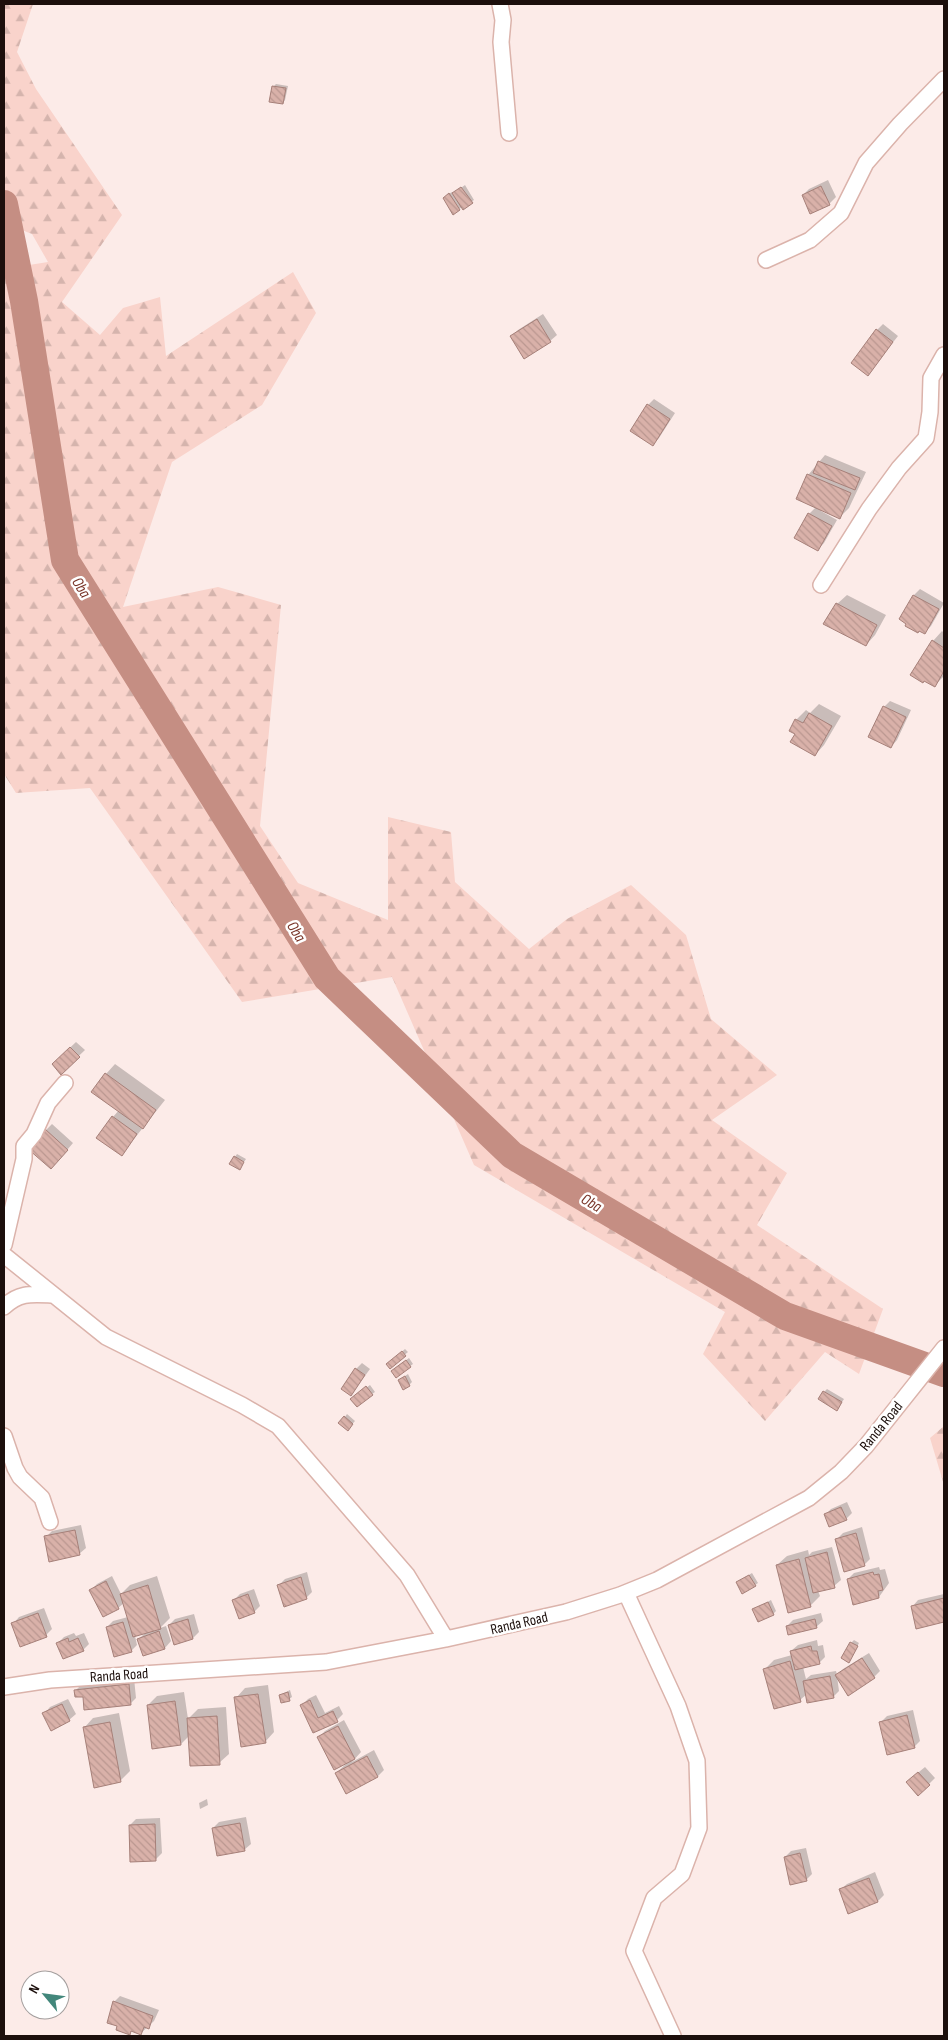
<svg xmlns="http://www.w3.org/2000/svg" width="948" height="2040" font-family="'Sofia Sans Condensed',sans-serif">
<style>
.forest{fill:url(#forest-firs)}
.shadow{fill:#0003}
.lines{fill:none;stroke-linecap:round;stroke-linejoin:round}
.river{stroke:#c58e83;stroke-width:28}
.building{fill:url(#building-back-hatch);stroke:#a68079}
.street-casing{stroke:#dbb3ab;stroke-width:18}
.street{stroke:#fff;stroke-width:15}
.labels{text-anchor:middle;stroke-width:5;stroke-linejoin:round;paint-order:stroke}
.street-label{font-size:15px;fill:#1c0f0c;stroke:#fff}
.water-label{font-size:16px;font-style:italic;fill:#793428;stroke:#fff}
</style>
<defs>
<pattern id="forest-firs" width="22" height="20" patternUnits="userSpaceOnUse" patternTransform="scale(1.25)"><rect width="22" height="20" fill="#f9d3cb"/><path d="M5 1l3.5 6h-7zM16 11l3.5 6h-7z" fill="#d5b4ad"/></pattern>
<pattern id="building-back-hatch" width="6" height="6" patternUnits="userSpaceOnUse" patternTransform="scale(1.25)"><rect width="6" height="6" fill="#d9b1a9"/><path d="M-1 5l2 2M0 0l6 6M5-1l2 2" fill="none" stroke="#ba9790"/></pattern>
</defs>
<rect width="100%" height="100%" fill="#fcebe8"/>
<path class="forest" d="M4,4H33L17,52L36,89L122,215L62,302L100,335L123,308L160,297L166,356L293,272L316,313L262,405L172,462L123,607L218,587L281,605L260,826L298,883L388,920V817L451,832L455,882L529,949L567,919L631,885L686,935L711,1019L777,1075L712,1120L787,1173L757,1225L883,1309L859,1374L825,1352L765,1421L703,1354L725,1312L474,1165L392,977L242,1002L90,788L16,793L4,774V269L48,262L32,234L4,223Z
M944,1426V1485L930,1438Z"/>
<path class="shadow" d="M276,84L288,86L285,100L283,103L273,87Z
M828,180L836,197L829,204L811,212L803,195L809,189Z
M465,185L474,200L459,209L447,195L452,192L454,193Z
M543,314L557,335L550,341L512,336L518,330Z
M883,324L898,336L868,374L877,330Z
M654,399L675,413L659,438L653,444L648,405Z
M825,455L866,472L849,508L840,517L822,509L821,511L837,520L824,543L818,549L809,514L816,507L798,499L809,474Z
M920,589L944,603L931,626L925,632L901,619L914,595Z
M847,595L886,615L875,635L866,645L837,604Z
M942,631L944,633V676L935,685L933,641Z
M890,701L911,710L897,740L891,747L884,707Z
M819,704L841,716L824,745L815,755L796,733V720L806,710L810,713Z
M76,1042L85,1050L61,1073L53,1064Z
M115,1064L165,1100L122,1154L113,1117L119,1110L106,1074Z
M52,1124L73,1143L57,1162L46,1130Z
M237,1154L246,1159L242,1165L235,1157Z
M405,1349L408,1352L390,1367V1362Z
M409,1358L413,1364L396,1376L395,1368Z
M362,1363L370,1369L351,1395L356,1369Z
M408,1374L412,1382L409,1385L399,1380Z
M370,1385L375,1392L372,1394L355,1396Z
M827,1389L844,1399L839,1407L824,1392Z
M347,1414L355,1421L348,1429L345,1417Z
M847,1502L852,1513L846,1519L825,1515L831,1509Z
M81,1525L86,1548L79,1554L46,1537L52,1531Z
M862,1527L870,1559L864,1565L837,1539L843,1533Z
M832,1547L841,1580L834,1586L818,1591L820,1596L810,1606L777,1565L787,1556L808,1550L809,1555L812,1552Z
M879,1567L880,1570L885,1569L889,1583L879,1597L848,1579L854,1573Z
M307,1572L312,1592L306,1598L279,1585L285,1579Z
M752,1573L758,1583L755,1585L737,1582Z
M112,1576L121,1594L130,1585L157,1576L170,1618L160,1628L166,1626L171,1641L165,1648L144,1654L139,1639L146,1632L135,1636L137,1645L131,1651L107,1627L113,1621L128,1617L124,1603L118,1608L104,1615L91,1590L97,1584Z
M254,1589L260,1606L254,1612L234,1600L240,1594Z
M944,1594V1621L917,1628L912,1607L918,1600Z
M771,1600L776,1611L773,1614L754,1609Z
M44,1608L52,1629L46,1635L13,1624L19,1617Z
M821,1613L823,1621L816,1627L787,1626L793,1620Z
M194,1614L199,1632L193,1638L169,1625L175,1619Z
M74,1633L76,1636L84,1633L89,1644L83,1650L58,1643L64,1637Z
M817,1640L818,1646L823,1645L825,1657L819,1663L803,1667L806,1679L811,1675L836,1671L837,1675L843,1669L869,1653L880,1671L874,1677L837,1676L839,1691L833,1697L807,1694L800,1700L765,1669L774,1660L792,1655L791,1651L798,1645Z
M854,1640L859,1643L851,1658V1643Z
M134,1678L136,1698L130,1704L84,1695L76,1690L82,1684Z
M268,1685L274,1732L265,1742L236,1698L245,1688Z
M290,1690L292,1697L289,1699L280,1695Z
M184,1692L188,1719L198,1709L226,1707L229,1754L219,1763L190,1735L181,1744L148,1705L157,1696Z
M316,1695L325,1713L339,1706L343,1714L337,1720L314,1731L302,1705L308,1699Z
M68,1699L76,1714L69,1720L44,1714L50,1707Z
M913,1710L920,1741L914,1747L881,1722L887,1716Z
M119,1713L130,1771L120,1781L84,1728L93,1718Z
M344,1720L361,1752L352,1762L374,1750L384,1770L378,1776L346,1792L336,1773L346,1764L319,1737L325,1731Z
M925,1767L935,1778L919,1794L914,1776Z
M207,1799L208,1805L200,1809L199,1803Z
M246,1817L251,1844L244,1850L213,1828L219,1822Z
M160,1818L162,1853L156,1859L130,1825L136,1819Z
M806,1848L812,1874L806,1880L785,1857L791,1851Z
M875,1872L884,1895L878,1901L840,1890L847,1884Z
M120,1996L159,2010L154,2021L140,2034L132,2031L129,2033L118,2025L114,2002Z"/>
<g class="lines">
<path class="river" d="M4,204L24,301L65,560L327,978L512,1155L785,1316L944,1373"/>
</g>
<path class="building" d="M272,86L286,88L283,104L269,102Z
M821,186L830,205L810,214L802,195Z
M461,187L473,203L463,210L452,193Z
M449,193L460,210L453,215L443,198Z
M537,319L551,342L524,359L510,336Z
M876,329L893,342L868,376L851,363Z
M647,404L670,419L653,446L630,431Z
M818,461L860,478L855,490L813,473Z
M807,474L851,493L840,519L796,499Z
M808,513L832,526L818,551L794,538Z
M913,595L939,609L925,634L919,631L918,633L905,626L906,624L899,619Z
M836,603L877,625L866,646L823,624Z
M932,640L944,648V671L935,687L924,681L923,683L910,675Z
M883,706L906,717L891,748L868,737Z
M809,713L832,726L815,756L790,742L795,734L789,731L795,719L803,723Z
M70,1047L80,1057L61,1075L52,1064Z
M105,1073L156,1110L143,1129L91,1092Z
M112,1116L137,1134L122,1156L96,1138Z
M45,1129L68,1150L51,1169L28,1149Z
M234,1156L244,1162L240,1170L229,1164Z
M402,1351L406,1356L390,1369L386,1364Z
M406,1360L411,1367L396,1378L391,1371Z
M355,1368L365,1375L351,1396L341,1389Z
M405,1376L410,1386L403,1390L398,1380Z
M366,1386L373,1395L357,1407L350,1399Z
M823,1391L842,1402L837,1411L818,1399Z
M344,1416L353,1424L348,1431L338,1423Z
M841,1507L847,1520L829,1527L824,1514Z
M75,1530L80,1555L49,1562L44,1536Z
M856,1533L865,1566L844,1572L835,1539Z
M827,1552L835,1588L813,1593L805,1558Z
M799,1559L811,1607L788,1613L776,1565Z
M873,1572L874,1575L879,1574L883,1590L878,1591L879,1598L853,1605L847,1579Z
M749,1575L756,1586L742,1594L736,1582Z
M301,1577L307,1599L284,1607L277,1585Z
M106,1581L119,1609L103,1617L89,1590Z
M148,1585L161,1629L133,1637L120,1594Z
M248,1594L255,1613L239,1619L232,1600Z
M944,1598V1622L916,1629L911,1606Z
M768,1602L774,1615L758,1622L752,1609Z
M38,1613L47,1637L20,1647L11,1623Z
M188,1619L193,1639L174,1645L168,1625Z
M815,1619L817,1628L788,1635L786,1626Z
M123,1622L132,1652L114,1657L106,1627Z
M159,1631L165,1649L143,1656L137,1639Z
M68,1638L69,1642L78,1638L84,1651L63,1659L56,1643Z
M850,1642L858,1646L849,1663L841,1658Z
M811,1646L812,1651H817L820,1664L795,1670L790,1651Z
M862,1658L875,1678L848,1696L835,1675Z
M790,1661L801,1702L774,1709L763,1669Z
M830,1676L834,1698L807,1703L803,1681Z
M129,1684L131,1705L84,1710L83,1697H75L74,1690Z
M288,1692L290,1701L281,1703L279,1695Z
M258,1694L266,1743L241,1747L234,1697Z
M310,1700L318,1718L333,1711L338,1722L313,1733L300,1705Z
M175,1701L181,1745L152,1749L147,1705Z
M62,1704L70,1721L51,1731L42,1713Z
M907,1715L915,1748L887,1755L879,1722Z
M217,1716L220,1765L190,1766L187,1718Z
M110,1722L121,1782L94,1788L83,1727Z
M338,1726L355,1759L334,1770L317,1737Z
M367,1756L378,1777L346,1794L335,1773Z
M918,1772L930,1785L918,1796L906,1782Z
M240,1823L245,1851L217,1856L212,1828Z
M155,1824L156,1861L130,1862L129,1825Z
M800,1853L807,1881L790,1885L784,1857Z
M869,1878L878,1902L848,1914L839,1889Z
M113,2001L153,2016L149,2029L144,2027L141,2035L131,2031L130,2035L116,2030L117,2026L107,2023Z"/>
<g class="lines">
<g class="street-casing">
<path id="street" d="M500,4L503,20L501,42L509,133
M766,260L810,240L841,213L866,163L900,124L944,79
M821,585L869,509L899,468L926,438L930,412L931,378L944,355
M4,1245L24,1159V1146L34,1134L48,1103L65,1083
M4,1255L106,1337L242,1405L278,1426L407,1575L446,1639
M4,1307C19,1292 32,1294 53,1295
M4,1436L15,1468L20,1477L42,1498L50,1522
M626,1593L678,1706L697,1761L699,1828L682,1874L654,1898L634,1951L673,2036
M4,1687L50,1680L326,1662L446,1639L566,1612L620,1595L657,1580L809,1498L841,1472L866,1446L944,1348"/>
</g>
<use href="#street" class="street"/>
</g>
<g class="labels">
<g class="street-label">
<text transform="translate(881 1426) rotate(-51)" y="5">Randa Road</text>
<text transform="translate(519 1623) rotate(-13)" y="5">Randa Road</text>
<text transform="translate(119 1675) rotate(-4)" y="5">Randa Road</text>
</g>
<g class="water-label">
<text transform="translate(82 587) rotate(58)" y="6">Oba</text>
<text transform="translate(297 931) rotate(58)" y="6">Oba</text>
<text transform="translate(592 1202) rotate(30)" y="6">Oba</text>
</g>
</g>
<rect width="948" height="2040" fill="none" stroke="#1c0f0c" stroke-width="10"/>
<g transform="translate(45 1995) rotate(299)"><circle r="24" fill="#ffffff" stroke="#a49f9e"/>
<path d="M0-4L9 19L0 12L-9 19Z" fill="#42877b"/>
<text y="-8" font-size="14" font-weight="bold" text-anchor="middle" fill="#1c0f0c">N</text>
</g>
</svg>
